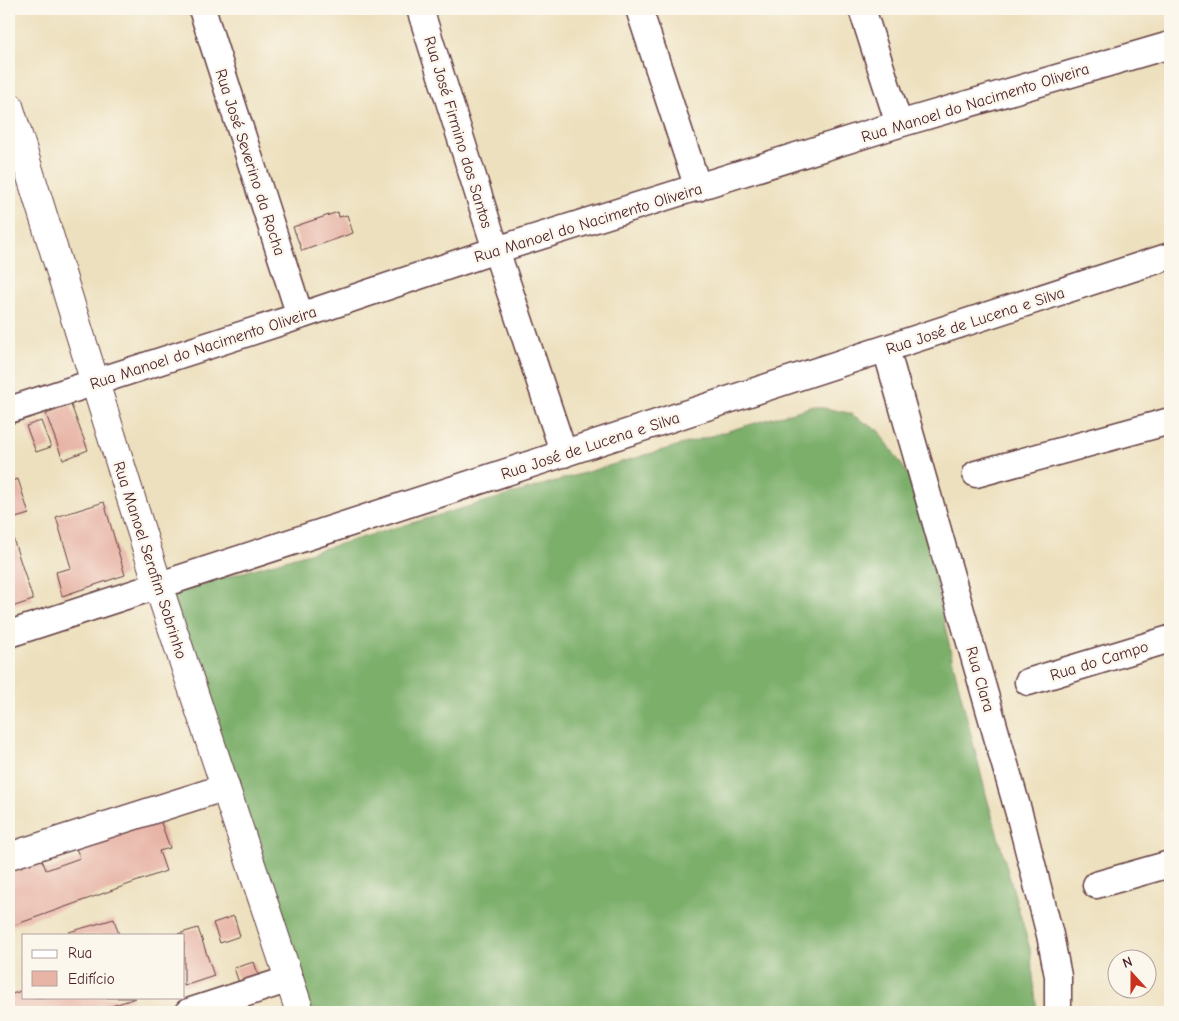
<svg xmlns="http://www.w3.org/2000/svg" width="1179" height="1021" font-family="'Comic Neue',sans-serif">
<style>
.forest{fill:#7caf6b;stroke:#63674b}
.building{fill:#e7b4a6}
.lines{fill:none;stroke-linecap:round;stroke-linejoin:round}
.street-casing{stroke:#623c41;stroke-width:29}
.secondary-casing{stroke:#623c41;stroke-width:30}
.street{stroke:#fff;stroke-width:26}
.secondary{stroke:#fff;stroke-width:28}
.labels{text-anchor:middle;stroke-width:5;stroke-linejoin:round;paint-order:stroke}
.street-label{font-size:16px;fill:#4a1f2b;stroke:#fbf7ec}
</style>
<rect width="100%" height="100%" fill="#fbf7ec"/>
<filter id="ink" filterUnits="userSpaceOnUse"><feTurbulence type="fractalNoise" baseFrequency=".02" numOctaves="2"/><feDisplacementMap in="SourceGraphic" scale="10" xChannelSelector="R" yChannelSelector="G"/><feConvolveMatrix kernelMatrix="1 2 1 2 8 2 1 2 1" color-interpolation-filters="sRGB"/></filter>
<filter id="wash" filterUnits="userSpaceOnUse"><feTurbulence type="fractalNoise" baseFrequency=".0096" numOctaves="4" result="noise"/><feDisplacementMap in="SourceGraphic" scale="20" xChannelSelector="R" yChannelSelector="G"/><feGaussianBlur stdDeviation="1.12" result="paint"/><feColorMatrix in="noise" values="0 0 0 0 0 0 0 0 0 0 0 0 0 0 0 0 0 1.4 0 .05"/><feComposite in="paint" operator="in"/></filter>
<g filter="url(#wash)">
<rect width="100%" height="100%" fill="#ede0be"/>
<path class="forest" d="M814,406L849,413L879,431L909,476L923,525L955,671L987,798L1030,949L1037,1012H305L168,594Z"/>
<g id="blocks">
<path class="building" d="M338,212L339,217L347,215L353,233L302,251L293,227Z
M71,405L88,450L63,460L46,414Z
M41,421L51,447L36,452L26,426Z
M18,479L29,514L9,520V482Z
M104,502L125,575L62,596L56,572L71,568L56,517Z
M9,526L33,600L9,608Z
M159,817L170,848L159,851L166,871L9,927V866L40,855L46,870L80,858L75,846Z
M234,916L240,936L220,943L213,923Z
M114,919L119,935H70L69,932Z
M198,928L214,976L184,986V935L178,934Z
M254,962L261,982L241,989L234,968Z
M24,990V997L136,998L93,1012H9V995Z"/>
</g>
</g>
<g filter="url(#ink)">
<use href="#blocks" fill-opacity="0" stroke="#623c41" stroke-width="1"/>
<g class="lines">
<g class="street-casing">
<path id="street" d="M202,9L300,316
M420,9L496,250L564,454
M639,9L698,188
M862,9L899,124
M886,349L1020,817L1050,935L1058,976V1012
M9,410L300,316L496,250L899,124L1170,45
M976,474L1170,421
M9,634L1170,256
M1028,682L1170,639
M9,856L226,787
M1096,885L1170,864
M188,1012L290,979"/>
</g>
<g class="secondary-casing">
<path id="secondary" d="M9,106L158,585L300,1012"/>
</g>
<use href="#street" class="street"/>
<use href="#secondary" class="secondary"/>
</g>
</g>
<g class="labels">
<g class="street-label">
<text transform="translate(975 102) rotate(-17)" y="6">Rua Manoel do Nacimento Oliveira</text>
<text transform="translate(459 132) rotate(73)" y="6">Rua José Firmino dos Santos</text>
<text transform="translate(251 162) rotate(72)" y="6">Rua José Severino da Rocha</text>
<text transform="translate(588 222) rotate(-17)" y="6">Rua Manoel do Nacimento Oliveira</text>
<text transform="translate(975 320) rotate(-18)" y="6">Rua José de Lucena e Silva</text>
<text transform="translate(203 347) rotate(-18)" y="6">Rua Manoel do Nacimento Oliveira</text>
<text transform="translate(590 445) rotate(-18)" y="6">Rua José de Lucena e Silva</text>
<text transform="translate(151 560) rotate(72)" y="6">Rua Manoel Serafim Sobrinho</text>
<text transform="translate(1099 660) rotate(-17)" y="6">Rua do Campo</text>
<text transform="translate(981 679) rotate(74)" y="6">Rua Clara</text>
</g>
</g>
<rect width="1179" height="1021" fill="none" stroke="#fbf7ec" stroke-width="30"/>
<rect x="22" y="934" width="162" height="65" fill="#fbf7ec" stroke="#b4a19f"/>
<rect x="32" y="950" width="25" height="8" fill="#ffffff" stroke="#b4a19f"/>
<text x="68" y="958" font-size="15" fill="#4a1f2b">Rua</text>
<rect x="32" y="971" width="25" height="15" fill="#e7b4a6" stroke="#b4a19f"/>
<text x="68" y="984" font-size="15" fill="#4a1f2b">Edifício</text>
<g transform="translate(1132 974) rotate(339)"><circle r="24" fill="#fbf7ec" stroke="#b4a19f"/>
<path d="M0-4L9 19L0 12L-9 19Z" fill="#c8321e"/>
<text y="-8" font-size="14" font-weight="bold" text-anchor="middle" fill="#4a1f2b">N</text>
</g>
</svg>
